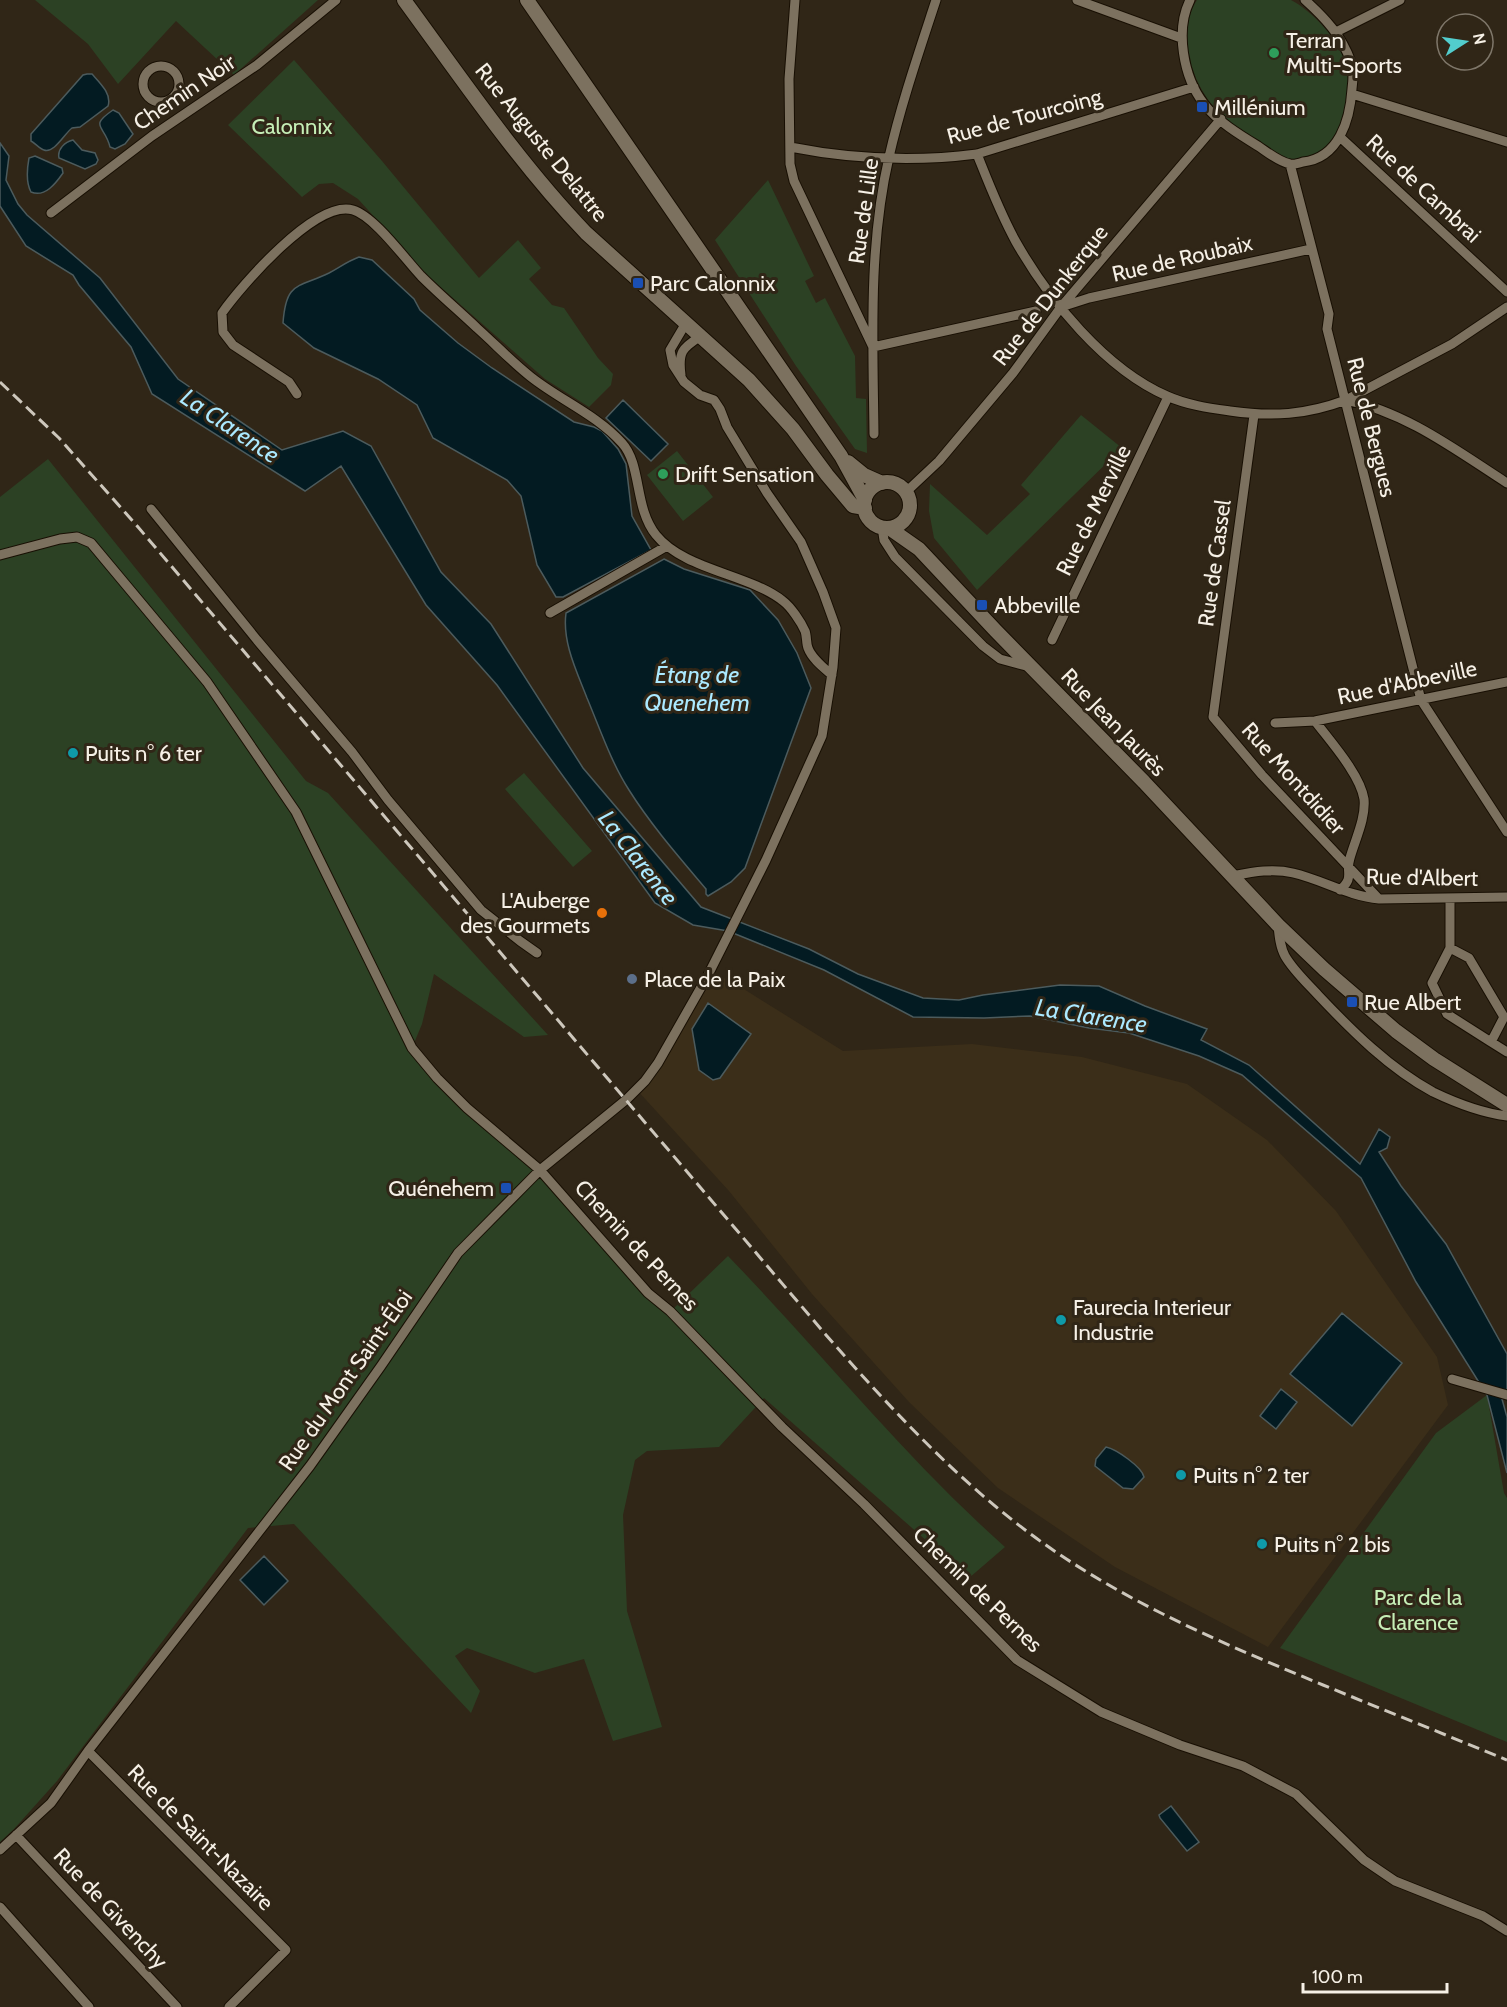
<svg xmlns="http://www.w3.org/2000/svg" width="1507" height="2007" font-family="Cabin,sans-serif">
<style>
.built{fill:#3b2e19}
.green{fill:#2c4124}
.water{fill:#031b22;stroke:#4c5b5d;stroke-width:1.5}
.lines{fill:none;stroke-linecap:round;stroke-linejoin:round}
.street-casing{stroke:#180f03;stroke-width:11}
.secondary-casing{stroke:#180f03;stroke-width:16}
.street{stroke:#7c715f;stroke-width:9}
.secondary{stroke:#7c715f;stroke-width:14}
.rail{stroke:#cdc7bc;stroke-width:3;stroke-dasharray:12 6;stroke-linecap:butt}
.leisure-dot{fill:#2e9e5b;stroke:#302617;stroke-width:2}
.transit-dot{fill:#1a4fb4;stroke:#302617;stroke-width:2}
.culture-dot{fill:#0f9aa8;stroke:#302617;stroke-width:2}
.food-dot{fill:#e8710a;stroke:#302617;stroke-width:2}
.service-dot{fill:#5c6f8a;stroke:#302617;stroke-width:2}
.labels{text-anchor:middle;stroke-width:6;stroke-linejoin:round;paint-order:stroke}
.poi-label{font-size:22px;fill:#f6f0e6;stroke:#302617;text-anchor:start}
.street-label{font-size:22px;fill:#f6f0e6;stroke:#302617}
.park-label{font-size:22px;fill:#c5eeb6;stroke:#302617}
.water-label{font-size:24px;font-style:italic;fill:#abe9ff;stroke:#302617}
</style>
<rect width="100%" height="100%" fill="#302617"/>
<path class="built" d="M716,974L739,986L843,1051L972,1044L1082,1057L1187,1084L1267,1140L1336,1211L1437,1357L1448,1405L1268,1647L1115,1567L998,1488L909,1402L812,1294L729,1191L637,1090L708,975Z"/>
<path class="green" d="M35,0H318L234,75L176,21L118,84L88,44Z
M1197,0H1291C1312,11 1337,38 1345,60C1346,66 1347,73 1348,78C1350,95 1345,112 1340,127C1332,147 1313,163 1291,161C1282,160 1271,150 1263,145C1247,135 1229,123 1216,109C1191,83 1176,32 1197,0Z
M294,60L382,161L479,278L518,240L541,268L529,279L552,305L564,308L598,358L613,374L611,385L589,407L545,379L429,277L358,199L333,183L319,184L302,197L228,125Z
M768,180L814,276L805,281L816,303L825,298L855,356L856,398L866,399L867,453L855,449L796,366L715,240Z
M1081,415L1122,448L977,590L934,538L929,511L930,484L987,535L1030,494L1021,485Z
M677,451L713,497L683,521L647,475Z
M48,459L306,781L328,793L548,1035L524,1037L434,974L422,1024L412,1048L437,1078L540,1170L648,1293L671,1311L728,1256C821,1352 905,1458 1005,1547L969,1578L764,1398L719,1447L647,1451L635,1460L623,1515L627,1611L662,1727L613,1741L584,1659L535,1673L467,1648L455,1656L480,1691L471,1713L294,1524L248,1528L57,1781L14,1829L0,1842V497Z
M524,773L592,851L573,867L505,789Z
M1487,1395L1504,1493L1507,1498V1742L1280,1648L1436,1433Z"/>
<path class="water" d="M87,74H92C100,83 112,94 108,106L80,127L72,128C65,133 54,154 44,150C40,149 35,143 31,141V134L83,75Z
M113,110L119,113L133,134L125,144L115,149L110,147C105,125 88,127 113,110Z
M73,140L82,150L95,153L98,160L96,164L85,169L59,158C57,149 65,142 73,140Z
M0,143L9,156L6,180L18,204L27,215L100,278L178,379L282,450L343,431L371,446L441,572L491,624L583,768L701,907L809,949L858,974L923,998L959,1000L983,995L1060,985L1099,986L1145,1006L1207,1029L1201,1040L1249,1065L1360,1164L1379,1129L1390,1137L1387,1148L1379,1152L1401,1186L1446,1244L1507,1354V1391L1502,1399L1507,1417V1473L1487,1395L1416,1282L1361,1178L1242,1075L1199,1056L1129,1033L1089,1028L1030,1016L984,1018L913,1017L824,970L728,931L693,925L655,903L497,685L426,605L341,466L305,491L152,394L131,347L79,285L73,275L26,246L0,206Z
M35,156L62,168L63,173C56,183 45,198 31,192C26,183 27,169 29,158Z
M359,257L372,260L414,299L420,310L458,343L492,368L574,422L594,427L602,431L618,449L626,464L632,516L651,550L563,597H556L537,565L521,496L507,480L433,438L417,405L378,379L314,348L283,323C286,281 298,288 329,273C340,267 348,261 359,257Z
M623,400L668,444L651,461L606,418Z
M664,559L684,569L750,590L778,620L797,653L811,688L745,868L731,882L708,896L706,894V889C679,857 651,825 629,790C611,762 600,729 587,698C577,672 562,642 566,613Z
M708,1003L751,1034L720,1078L713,1080L699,1070L692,1029Z
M1342,1313L1402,1363L1352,1426L1290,1374Z
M1281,1389L1297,1402L1276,1429L1260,1416Z
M1106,1447C1116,1449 1142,1467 1144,1477L1133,1489L1123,1488L1095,1466L1096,1459Z
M264,1556L288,1581L264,1605L240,1580Z
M1171,1806L1199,1842L1187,1851L1160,1818L1159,1815Z"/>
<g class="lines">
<g class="street-casing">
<path id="street" d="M795,0L789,79L790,164L794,181L873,347L1036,311
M1077,0L1181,38
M1190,0C1175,30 1183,77 1204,104C1217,121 1240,135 1258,146C1267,152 1279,162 1290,164C1294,165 1300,163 1303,162C1339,158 1350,120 1352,89C1353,81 1354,69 1351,62C1342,36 1325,18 1305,0
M1336,32L1400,0
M143 84a18 18 0 1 1 36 0a18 18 0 1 1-36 0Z
M1352,94L1507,142
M1340,137L1507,292
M790,147C851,159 915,162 977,154L1194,87
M977,154C989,184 1000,213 1016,242C1049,300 1105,369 1167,396C1187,405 1209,408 1230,411C1272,417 1306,415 1346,400L1452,344L1507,307
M1290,164L1329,314L1327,329L1421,700L1507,832
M51,213L152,136L257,65L336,0
M1061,307L1089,298L1311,249
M681,375C678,352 682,348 701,336
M297,394L289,382L233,345L223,332L222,313C241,286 316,199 353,210C374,216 405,259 421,276C439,294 459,311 477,328C495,344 512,362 531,377C560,400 597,415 622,443C642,465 634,508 656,535C684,570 749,574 783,601C791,607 801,622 805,631C807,636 806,643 808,648C812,659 824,668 832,675
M1346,400C1406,412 1457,451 1507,483
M1254,415L1213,717L1262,775L1379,899
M874,434C873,342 868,248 889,157C901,104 919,52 936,0
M906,492L939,461L1013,373L1061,307L1221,119
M151,509L257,640L352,752L388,800L481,910L520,941L537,953
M882,527L884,540L895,557L983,646L1000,659L1030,667
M0,555L60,539L77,537L91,543L207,682L296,812L412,1048L437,1078L467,1108L540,1170L648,1293L670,1311L782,1427L864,1504L1017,1660L1101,1712L1180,1745L1243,1766L1296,1794L1364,1860L1395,1881L1483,1916L1507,1931
M550,613L667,546
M1052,640L1168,397
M1315,721C1330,741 1360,774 1364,799C1366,818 1355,840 1350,858C1345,873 1355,877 1340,890
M1275,723L1315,721L1507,682
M1232,876C1253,872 1273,868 1293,873C1323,880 1348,896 1379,899L1507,897
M1450,898V948L1469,958L1504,1017L1491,1042L1507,1052
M1278,925C1279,936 1280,947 1285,956C1293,970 1307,983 1318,995C1352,1031 1389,1068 1433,1092C1456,1103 1482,1113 1507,1116
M1450,948L1432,983L1447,1014L1491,1042
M1452,1379L1507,1395
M88,1751L286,1950L229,2007
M16,1835L177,2007
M0,1850L51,1803L88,1751L310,1466L381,1366L458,1253L540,1170L627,1099L645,1081L658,1063L708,975L766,860L822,736L833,667L836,628L823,592L801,542L767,493L727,427L720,409L714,400L700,395L684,382L673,365L670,350L686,323
M0,1907L89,2007"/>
</g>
<g class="secondary-casing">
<path id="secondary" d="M404,0C462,79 518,162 586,233L749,380L793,429L827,475L853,506L865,508
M527,0L841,456L865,500
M848,462L864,475L882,483
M864 505a23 23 0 1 1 46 0a23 23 0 1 1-46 0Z
M889,528L919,549L996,631L1144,782L1278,925L1324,969L1396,1031L1434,1059L1507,1105"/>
</g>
<use href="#street" class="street"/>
<use href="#secondary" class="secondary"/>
<path class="rail" d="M0,382L59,438L138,527L826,1335C900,1419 976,1501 1071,1562C1150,1613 1236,1649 1323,1685C1384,1710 1446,1735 1507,1760"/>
</g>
<g class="leisure-dot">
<circle cx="1274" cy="53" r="6"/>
<circle cx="663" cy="474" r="6"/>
</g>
<g class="transit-dot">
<rect x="1196" y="101" width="12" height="12" rx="3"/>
<rect x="632" y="277" width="12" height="12" rx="3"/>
<rect x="976" y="599" width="12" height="12" rx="3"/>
<rect x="1346" y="996" width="12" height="12" rx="3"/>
<rect x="500" y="1182" width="12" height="12" rx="3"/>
</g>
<g class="culture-dot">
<circle cx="73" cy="753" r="6"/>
<circle cx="1061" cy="1320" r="6"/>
<circle cx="1181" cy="1475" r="6"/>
<circle cx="1262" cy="1544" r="6"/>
</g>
<circle class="food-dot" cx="602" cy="913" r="6"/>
<circle class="service-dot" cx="632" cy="979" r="6"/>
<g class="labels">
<g class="poi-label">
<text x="1286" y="48">Terran<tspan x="1286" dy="25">Multi-Sports</tspan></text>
<text x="1214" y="115">Millénium</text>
<text x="650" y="291">Parc Calonnix</text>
<text x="675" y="482">Drift Sensation</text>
<text x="994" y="613">Abbeville</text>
<text x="85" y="761">Puits n° 6 ter</text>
<text x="590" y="908" text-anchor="end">L'Auberge<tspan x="590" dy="25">des Gourmets</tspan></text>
<text x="644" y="987">Place de la Paix</text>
<text x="1364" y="1010">Rue Albert</text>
<text x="494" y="1196" text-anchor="end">Quénehem</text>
<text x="1073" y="1315">Faurecia Interieur<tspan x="1073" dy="25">Industrie</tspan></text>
<text x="1193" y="1483">Puits n° 2 ter</text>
<text x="1274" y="1552">Puits n° 2 bis</text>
</g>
<g class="street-label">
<text transform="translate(184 92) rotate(-34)" y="8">Chemin Noir</text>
<text transform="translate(1024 116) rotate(-15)" y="8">Rue de Tourcoing</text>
<text transform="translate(542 142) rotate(51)" y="8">Rue Auguste Delattre</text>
<text transform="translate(1424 188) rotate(43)" y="8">Rue de Cambrai</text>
<text transform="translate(863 211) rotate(-82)" y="8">Rue de Lille</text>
<text transform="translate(1182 258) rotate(-13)" y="8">Rue de Roubaix</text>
<text transform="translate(1050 295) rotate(-52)" y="8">Rue de Dunkerque</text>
<text transform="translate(1372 427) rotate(76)" y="8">Rue de Bergues</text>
<text transform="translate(1093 510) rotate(-64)" y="8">Rue de Merville</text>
<text transform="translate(1214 563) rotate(-82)" y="8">Rue de Cassel</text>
<text transform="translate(1407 682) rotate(-12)" y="8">Rue d'Abbeville</text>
<text transform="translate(1114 722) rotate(46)" y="8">Rue Jean Jaurès</text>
<text transform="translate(1294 778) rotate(48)" y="8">Rue Montdidier</text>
<text transform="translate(1422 877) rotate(1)" y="8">Rue d'Albert</text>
<text transform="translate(637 1245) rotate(47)" y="8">Chemin de Pernes</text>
<text transform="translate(345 1380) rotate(-55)" y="8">Rue du Mont Saint-Éloi</text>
<text transform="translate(978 1589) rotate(44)" y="8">Chemin de Pernes</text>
<text transform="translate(201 1837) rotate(45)" y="8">Rue de Saint-Nazaire</text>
<text transform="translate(111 1908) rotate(47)" y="8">Rue de Givenchy</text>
</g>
<g class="park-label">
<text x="292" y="134">Calonnix</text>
<text x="1418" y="1605">Parc de la<tspan x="1418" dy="25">Clarence</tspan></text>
</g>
<g class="water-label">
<text transform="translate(230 426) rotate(34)" y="8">La Clarence</text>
<text x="697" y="683">Étang de<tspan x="697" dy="28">Quenehem</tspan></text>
<text transform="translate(638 858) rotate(52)" y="8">La Clarence</text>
<text transform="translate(1091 1016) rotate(9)" y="8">La Clarence</text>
</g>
</g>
<g transform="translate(1465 42) rotate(78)"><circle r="28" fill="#302617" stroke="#7f776a" stroke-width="1.5"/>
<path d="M0-4.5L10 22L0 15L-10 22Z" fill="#52cdcd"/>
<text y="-9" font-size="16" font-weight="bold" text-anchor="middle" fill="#f6f0e6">N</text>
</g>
<path d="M1303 1983v9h144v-9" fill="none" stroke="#f6f0e6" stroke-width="3"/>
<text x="1312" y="1983" font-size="18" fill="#f6f0e6" stroke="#302617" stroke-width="4.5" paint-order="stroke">100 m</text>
</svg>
